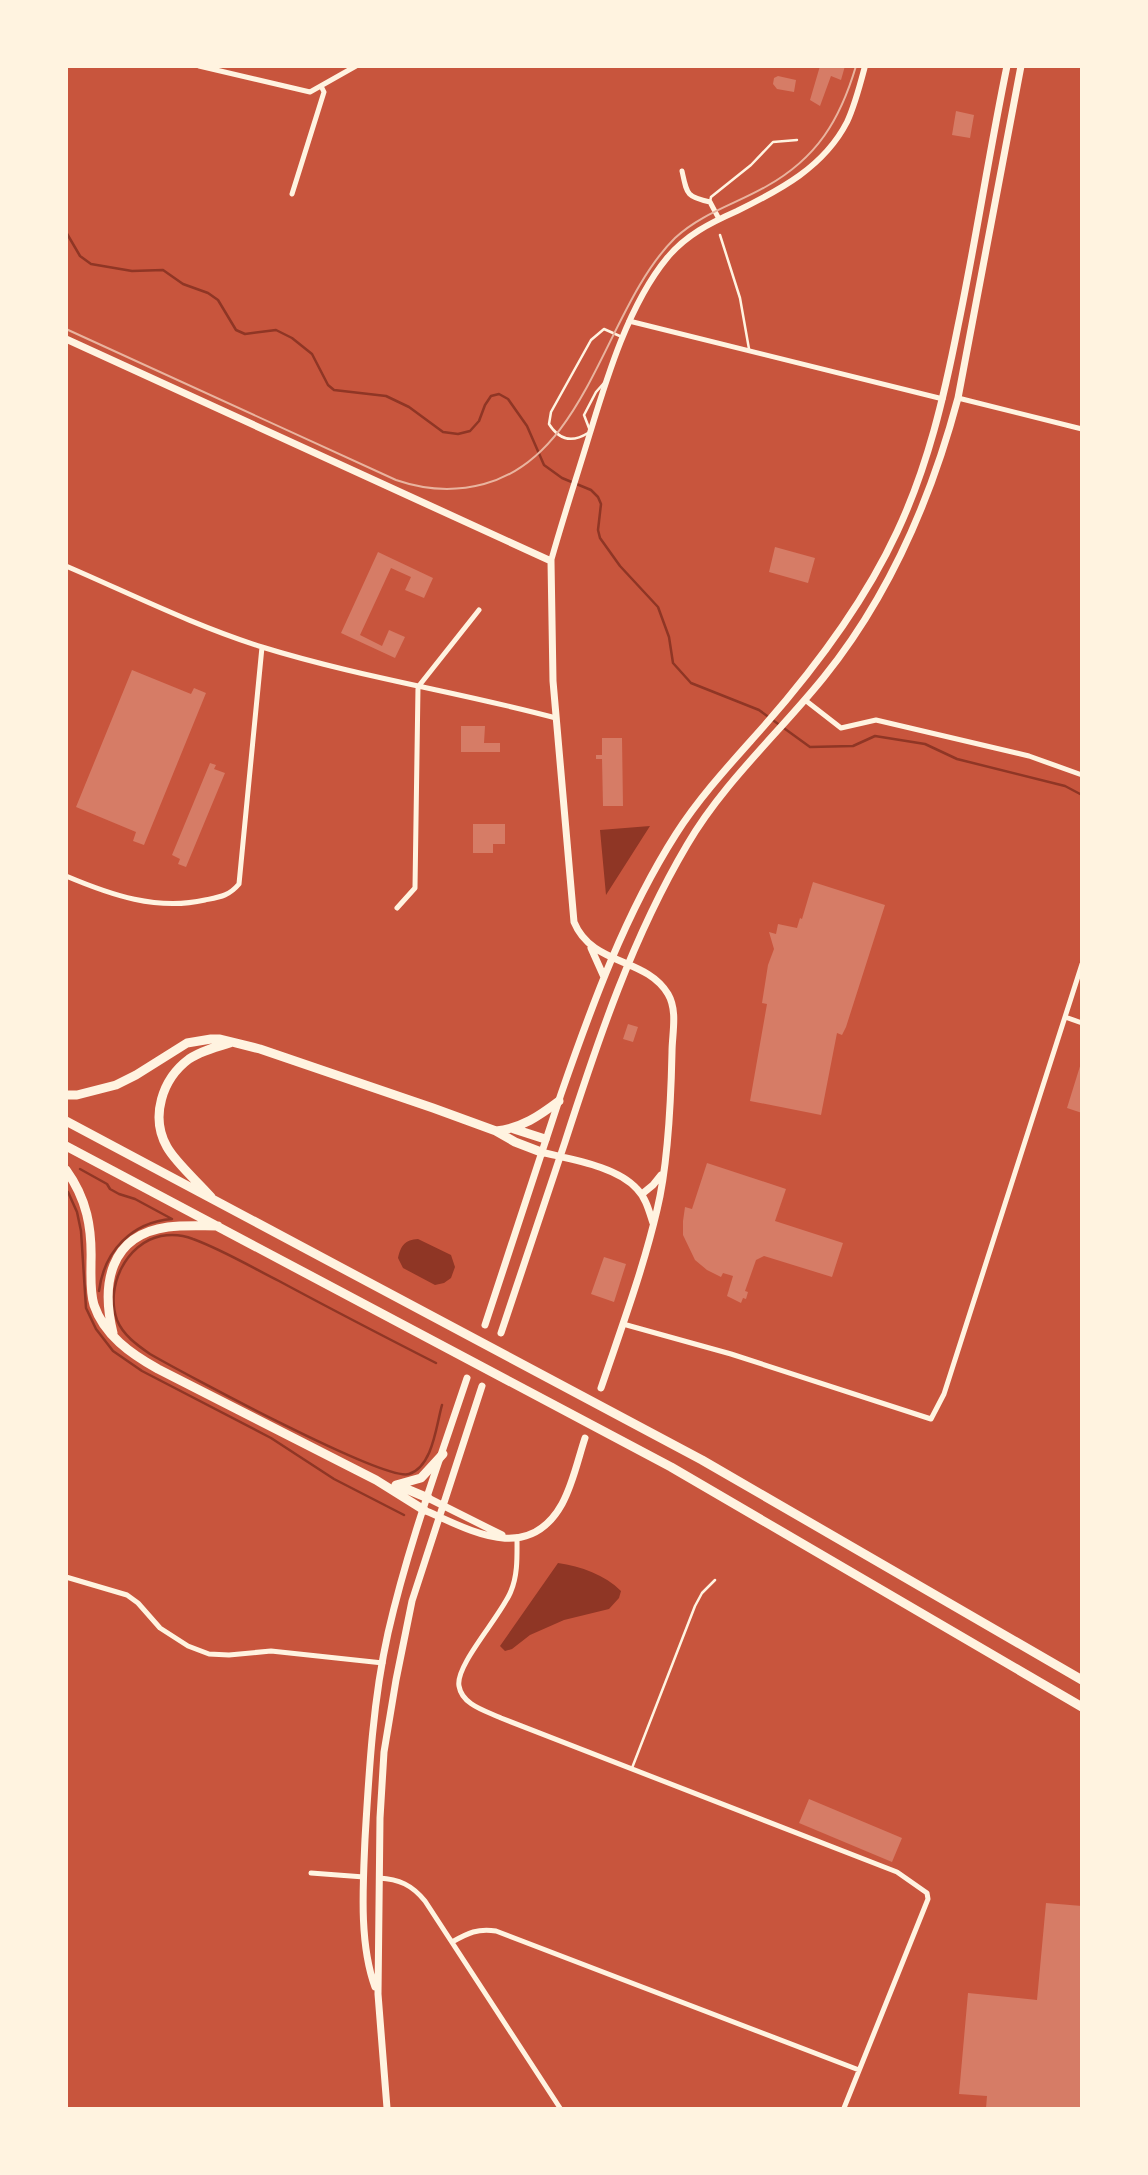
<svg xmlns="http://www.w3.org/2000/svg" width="1148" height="2175" font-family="'DM Sans',sans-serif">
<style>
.water{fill:#8f3625}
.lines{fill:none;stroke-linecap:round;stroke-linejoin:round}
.stream{stroke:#8f3625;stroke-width:2.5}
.building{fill:#d67c66}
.service{stroke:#fff3e0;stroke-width:2.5}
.minor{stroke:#fff3e0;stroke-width:5}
.tertiary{stroke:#fff3e0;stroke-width:6}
.secondary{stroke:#fff3e0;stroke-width:7}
.motorway{stroke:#fff3e0;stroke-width:9}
.tram{stroke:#e9b49f;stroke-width:2}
</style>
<rect width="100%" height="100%" fill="#c8553d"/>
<path class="water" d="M650,826L606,895L600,830Z
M418,1239L451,1255L455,1267L451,1278L444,1283L435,1285L403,1268L398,1258C401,1245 405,1240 418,1239Z
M558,1563C581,1566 605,1575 621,1591L619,1598L609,1609L564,1620L530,1635L512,1649L505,1651L500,1646Z"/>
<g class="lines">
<path class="stream" d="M66,232L80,256L91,264L132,271L163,270L183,284L208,293L218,300L236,330L245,334L276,330L292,338L312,354L328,385L334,390L386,396L409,407L443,432L458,434L470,431L479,421L485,405L491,396L499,394L508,399L527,426L544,465L562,478L591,490L598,497L601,504L598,530L600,538L620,566L658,607L669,637L673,663L691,683L759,710L810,747L853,746L875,736L925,744L957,759L1065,786L1082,795
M80,1169L107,1184L110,1189L119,1194L135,1199L172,1219
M68,1192L77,1212L81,1231L86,1308L96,1329L113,1351L142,1371L271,1438L334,1479L404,1515
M99,1291C104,1251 132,1222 172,1219
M436,1363C383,1336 331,1309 279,1281C251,1267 223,1250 193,1239C183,1235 172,1234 161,1236C126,1243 105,1287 117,1320C123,1335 137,1345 150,1354C183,1373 385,1482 409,1474C433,1466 436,1426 442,1405"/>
</g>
<path class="building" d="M820,66H845L841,80L831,76L820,106L810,100Z
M778,76L796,80L794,92L777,89L773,84L774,78Z
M956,111L974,115L970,138L952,135Z
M775,547L815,558L808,583L769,572Z
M378,552L433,578L424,598L405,590L411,577L391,568L360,635L382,646L389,630L405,637L395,658L341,633Z
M132,670L191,694L194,688L206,693L144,845L133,841L136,832L76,807Z
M461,726H485L484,743H500V752H461Z
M602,738H622L623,806H603L602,759H596V755H602Z
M210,763L216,765L214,769L225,773L186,867L178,864L180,859L172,855Z
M473,824H505V844H493V853H473Z
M813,882L885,905L846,1027L842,1035L837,1033L821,1115L750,1101L767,1004L762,1003L768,965L774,949L769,932L776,934L778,924L797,928L800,918L802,919Z
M628,1024L638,1027L633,1042L623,1039Z
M1081,1063H1082V1113L1067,1108Z
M707,1163L786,1189L775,1221L843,1243L832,1277L764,1256L756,1260L745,1291L748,1292L746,1299L743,1298L741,1303L727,1296L733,1276L723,1273L721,1277L707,1270L695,1260L683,1235V1221L685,1207L692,1209Z
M604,1257L626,1264L614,1302L591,1294Z
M809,1799L902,1838L892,1862L799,1823Z
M1046,1903L1082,1906V2108H986L987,2096L959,2094L968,1993L1037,2000Z"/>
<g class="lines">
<path class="service" d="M710,202L711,197L751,165L773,142L797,140
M720,235L740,298L749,349
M589,428L584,415L596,392L604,383
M588,433C572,443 559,440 549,424L551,412L591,340L604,329L622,337
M632,1768L695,1606L702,1593L715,1580"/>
<path class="minor" d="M199,66L310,92L356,66
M682,171C687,194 686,197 710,202L719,219
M292,194L324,92L321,86
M629,321L943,399
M958,398L1082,429
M66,566C131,594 195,626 262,647C359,677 459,692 556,718
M805,700L841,728L876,720L1029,756L1082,775
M66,876C111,895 157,911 205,900C220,897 229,896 239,884L262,647
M397,908L415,888L418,687L479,610
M1065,1017L1082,1023
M623,1324L731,1354L931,1419L944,1394L1082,964
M517,1537C517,1556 518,1574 511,1591C502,1615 455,1665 459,1686C462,1705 486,1711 501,1718L897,1872L927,1893L928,1899L844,2108
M66,1577L127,1595L138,1603L160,1628L188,1646L209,1654L229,1655L271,1651L383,1663
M311,1873L364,1877
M379,1878C399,1879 412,1885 425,1901L560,2108
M452,1942C468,1933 478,1928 496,1931L859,2070"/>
<path class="tertiary" d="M551,561C563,518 577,476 590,433C607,377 629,304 667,258C686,235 710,223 737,211C780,190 824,167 847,122C855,105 860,85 865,66"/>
<path class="secondary" d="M66,339L551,561L553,681L574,922C592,966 646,957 668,994C678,1011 672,1034 672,1052C671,1099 668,1165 657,1210C643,1270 621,1329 601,1388
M591,948L604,977
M541,1152C569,1159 617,1166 637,1189C646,1198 649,1211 653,1223
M642,1194L653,1185L661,1175
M485,1325C510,1248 535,1171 561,1094C592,1005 625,914 676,834C701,795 733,761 764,726C815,668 864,603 897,532C928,466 944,397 958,326C976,240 989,153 1007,66
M501,1333C522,1269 544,1206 565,1142C598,1040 632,938 687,845C723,783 779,733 824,677C890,595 931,499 958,398L1021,66
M428,1498L502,1535
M424,1510C470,1530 528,1565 562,1504C573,1484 578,1459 585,1438
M375,1987C359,1943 363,1886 365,1839C369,1771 373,1700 388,1633C408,1546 439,1462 467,1378
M387,2108L378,1994L380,1818L384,1752L396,1680L412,1601L482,1386"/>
<path class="motorway" d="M66,1095H77L116,1085L136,1075L187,1043L211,1039H220L260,1049L433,1108L496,1131L515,1142L541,1152
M66,1121L702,1460L1082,1680
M514,1129L545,1139
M496,1131C522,1128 539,1116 559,1101
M66,1146L671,1467L1082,1707
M66,1170C87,1199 92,1228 91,1262C91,1277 90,1292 94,1305C104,1335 131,1354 158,1369L376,1480L424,1510
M211,1197C198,1182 176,1163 167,1147C150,1117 162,1079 189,1059C201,1051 216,1047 230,1043
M113,1333C101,1285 109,1235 168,1227C184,1225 201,1226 218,1226
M396,1485L421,1478L443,1454
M397,1485L428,1498"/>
<path class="tram" d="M66,329L396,480C425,490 454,492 484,484C589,456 605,307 675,238C702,213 736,204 767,186C817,158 840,120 856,66"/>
</g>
<rect width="1148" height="2175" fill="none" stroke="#fff3e0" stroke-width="136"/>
</svg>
